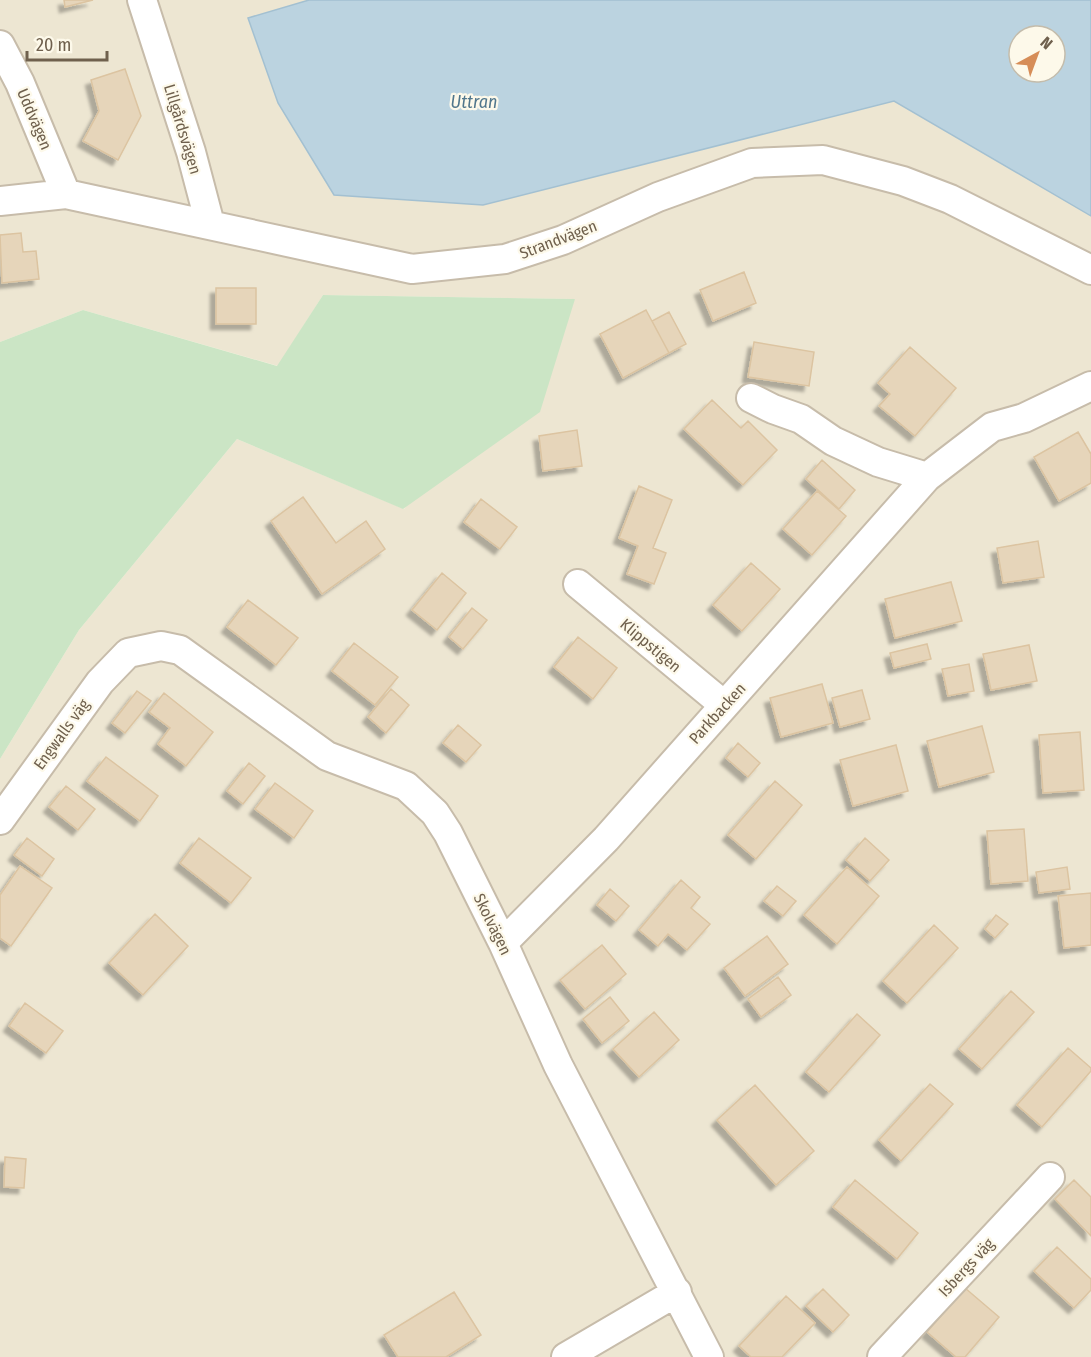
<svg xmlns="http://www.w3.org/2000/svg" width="1091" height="1357" font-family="'Fira Sans Condensed',sans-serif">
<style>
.residential{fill:#ede6d2}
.green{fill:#cbe5c5}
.water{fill:#bbd3e0;stroke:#a3c0d1;stroke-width:1.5;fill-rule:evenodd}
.building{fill:#e6d5ba;stroke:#dcc4a1;stroke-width:1.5;filter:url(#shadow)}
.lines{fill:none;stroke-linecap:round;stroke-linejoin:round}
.street-casing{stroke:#c7bcaa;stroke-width:32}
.street{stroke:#fff;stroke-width:28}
.labels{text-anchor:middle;stroke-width:4.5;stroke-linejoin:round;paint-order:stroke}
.street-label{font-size:16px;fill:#6f604d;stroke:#fdf9ea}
.water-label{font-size:18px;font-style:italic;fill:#50768c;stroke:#fdf9ea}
</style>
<defs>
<filter id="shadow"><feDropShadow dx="-5.5" dy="5.5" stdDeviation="1.5" flood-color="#0004"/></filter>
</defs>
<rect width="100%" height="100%" fill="#f9f5e4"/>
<path class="residential" d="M0,0H309L248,18L278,103L335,195L483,205L894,101L1091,216V1357H0V759L79,630L237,439L404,509L575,299L323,295L278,366L83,310L0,342Z"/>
<path class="green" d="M323,295L575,299L540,412L403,509L237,439L79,630L0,759V342L83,310L277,366Z"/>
<path class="water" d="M309,0H1091V216L894,101L483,205L334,195L278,103L248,18ZM1019,36H1055V72H1019Z"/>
<path class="building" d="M64,0H93L65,7Z
M125,69L141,116L118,160L83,141L99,111L91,80Z
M21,233L23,252L36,251L39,279L2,283L0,235Z
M744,272L756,303L713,321L700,290Z
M216,288H256V324H216Z
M646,310L669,353L623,378L600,334Z
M669,312L686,344L669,353L652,321Z
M754,342L814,352L809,386L748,377Z
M910,347L956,388L915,436L879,406L890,394L878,383Z
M712,400L741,428L748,421L777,450L743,485L684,429Z
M577,430L582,466L543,471L539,436Z
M1078,432L1091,454V483L1059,501L1034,457Z
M822,460L855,490L839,509L806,479Z
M639,486L672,500L653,548L666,553L654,584L627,574L638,546L619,538Z
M817,491L846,516L812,555L783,529Z
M303,497L336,543L366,521L385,549L322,594L271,521Z
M481,499L517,527L500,549L464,522Z
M1038,541L1044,577L1003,583L997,548Z
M751,563L780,589L742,631L713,605Z
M442,573L466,593L437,630L412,610Z
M951,582L962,621L895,638L885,599Z
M248,600L298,638L276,665L227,627Z
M472,608L487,620L463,649L449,637Z
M578,637L617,668L593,699L554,667Z
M354,643L398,677L375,705L332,671Z
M927,644L931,659L894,668L890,653Z
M1029,645L1037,681L991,690L983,654Z
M969,664L974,691L948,696L942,669Z
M822,684L833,723L781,737L770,698Z
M391,689L409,705L386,733L368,717Z
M862,690L870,719L840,727L832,698Z
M137,691L151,701L125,733L112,723Z
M164,693L213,732L186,766L158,744L170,728L149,712Z
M458,725L481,745L466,762L443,743Z
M982,726L994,772L939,787L927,741Z
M1080,732L1084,790L1043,793L1039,735Z
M738,743L760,763L748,777L726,758Z
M896,745L908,791L853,806L840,760Z
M106,757L158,796L140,821L87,781Z
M249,763L265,776L243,804L227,791Z
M775,781L802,805L756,859L728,835Z
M275,783L313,811L294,838L255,809Z
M66,786L95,809L78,830L49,807Z
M1024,829L1028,881L991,884L987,831Z
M27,838L54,859L42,876L14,855Z
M199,838L251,878L231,903L180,863Z
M865,838L889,860L870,881L846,860Z
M20,866L52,888L11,946L0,938V895Z
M847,867L879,896L837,944L804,915Z
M1067,867L1070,889L1039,893L1036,872Z
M681,880L700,897L691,908L710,924L687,950L668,934L658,946L639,930Z
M777,886L796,901L783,916L764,901Z
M610,889L629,906L616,921L597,905Z
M1091,893V945L1064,948L1058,896Z
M155,914L188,946L143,995L109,963Z
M996,915L1008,924L995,938L985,929Z
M934,925L958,948L907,1003L883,981Z
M767,936L788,964L745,996L724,968Z
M602,945L626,974L585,1009L560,980Z
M778,977L791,995L761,1017L748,999Z
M1011,991L1034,1012L982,1069L959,1049Z
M610,997L629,1021L602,1043L583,1019Z
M25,1003L63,1031L46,1053L9,1026Z
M654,1012L679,1040L639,1077L613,1049Z
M857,1014L880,1035L829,1092L806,1072Z
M1068,1048L1091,1068V1071L1042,1127L1017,1105Z
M930,1084L953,1104L901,1161L879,1140Z
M755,1085L814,1151L776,1185L717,1120Z
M5,1157L26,1159L24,1188L4,1187Z
M855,1180L918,1233L897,1259L833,1207Z
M1074,1180L1091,1197V1236L1055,1199Z
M1057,1247L1091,1279V1290L1074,1308L1034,1271Z
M965,1288L999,1317L965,1357H956L927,1332Z
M823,1289L849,1315L833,1332L806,1306Z
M454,1292L481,1335L446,1357H398L384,1335Z
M786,1296L815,1323L782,1357H751L739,1346Z"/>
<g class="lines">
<g class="street-casing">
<path id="street" d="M142,0L191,152L210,224
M0,45L20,83L66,194
M0,201L66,194L412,269L505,259L563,240L658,197L752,163L823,160L903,181L950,199L1091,270
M751,398L773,409L801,419L833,441L878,462L927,477
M578,584L724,705
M0,820L100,682L128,653L161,646L180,650L327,756L406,786L435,813L448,833L503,943L558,1065L709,1357
M503,943L606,839L927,477L992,427L1024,418L1091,386
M566,1357L677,1292
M882,1357L1050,1177"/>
</g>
<use href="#street" class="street"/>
</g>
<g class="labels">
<g class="street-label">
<text transform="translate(35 119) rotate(67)" y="6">Uddvägen</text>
<text transform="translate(183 129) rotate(73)" y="6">Lillgårdsvägen</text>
<text transform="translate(558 239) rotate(-21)" y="6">Strandvägen</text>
<text transform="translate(651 645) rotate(40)" y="6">Klippstigen</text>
<text transform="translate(717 713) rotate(-48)" y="6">Parkbacken</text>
<text transform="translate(61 734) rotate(-54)" y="6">Engwalls väg</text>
<text transform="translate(493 924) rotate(64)" y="6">Skolvägen</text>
<text transform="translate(966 1267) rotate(-47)" y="6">Isbergs väg</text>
</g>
<g class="water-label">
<text x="474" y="108">Uttran</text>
</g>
</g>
<g transform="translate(1037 54) rotate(41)"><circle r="28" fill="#fdf9ea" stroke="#c4bcab" stroke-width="1.5"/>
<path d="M0-4.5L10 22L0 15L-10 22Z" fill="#d68d57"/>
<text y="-9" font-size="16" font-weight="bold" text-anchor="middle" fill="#6f604d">N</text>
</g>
<path d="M27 51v9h80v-9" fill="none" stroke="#6f604d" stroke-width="3"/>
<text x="36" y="51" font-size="18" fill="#6f604d" stroke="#fdf9ea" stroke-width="4.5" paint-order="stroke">20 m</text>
</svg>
